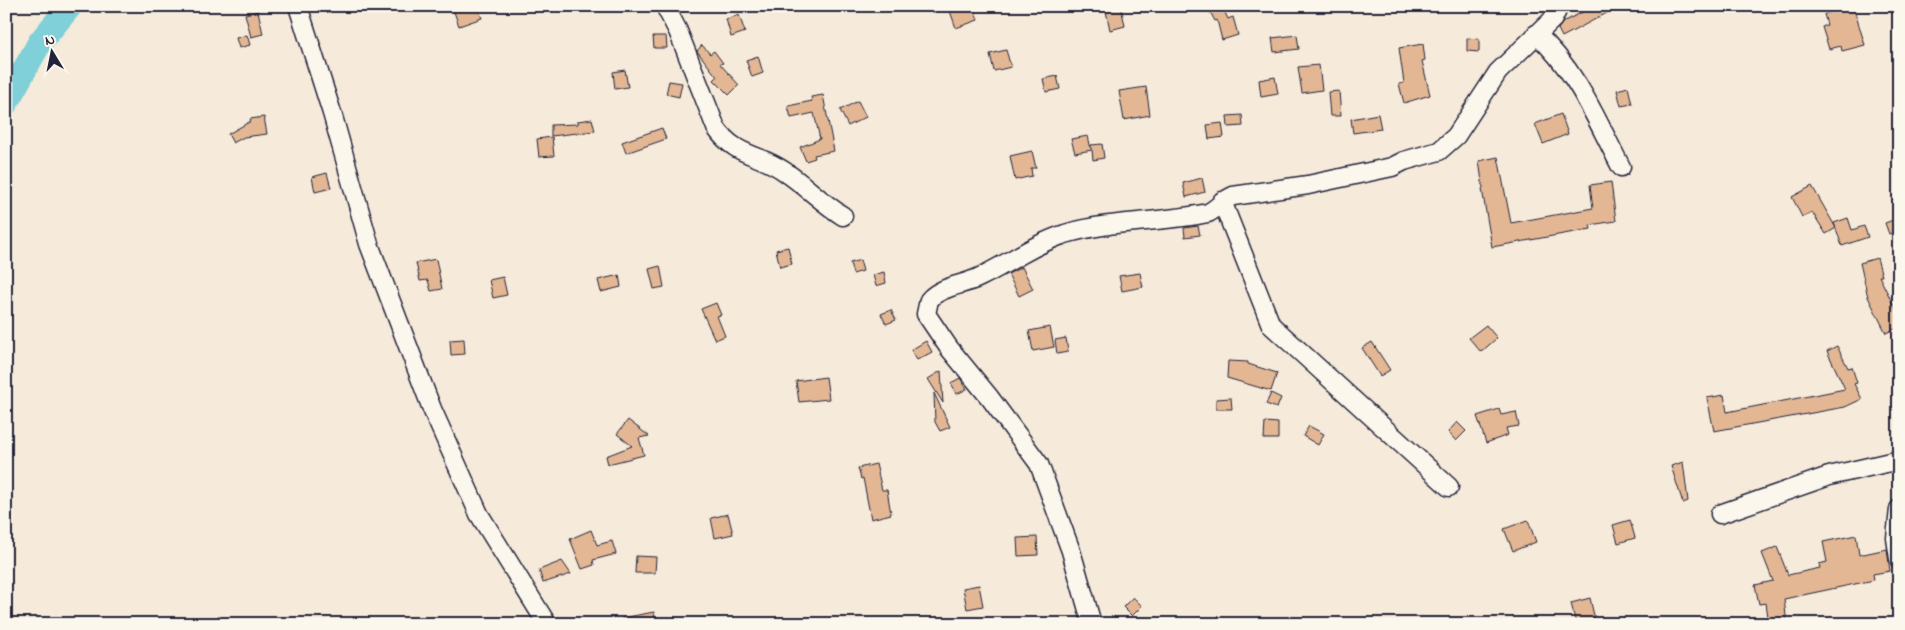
<svg xmlns="http://www.w3.org/2000/svg" width="1905" height="630" font-family="'Indie Flower',sans-serif">
<style>
.lines{fill:none;stroke-linecap:round;stroke-linejoin:round}
.river{stroke:#7fd0d8;stroke-width:25}
.building{fill:#e3b793;stroke:#22223b}
.minor-casing{stroke:#22223b;stroke-width:21}
.minor{stroke:#fbf7ec;stroke-width:18}
</style>
<rect width="100%" height="100%" fill="#f6eada"/>
<filter id="ink" filterUnits="userSpaceOnUse"><feTurbulence type="fractalNoise" baseFrequency=".02" numOctaves="2"/><feDisplacementMap in="SourceGraphic" scale="10" xChannelSelector="R" yChannelSelector="G"/><feConvolveMatrix kernelMatrix="1 2 1 2 8 2 1 2 1" color-interpolation-filters="sRGB"/></filter>
<g filter="url(#ink)">
<g class="lines">
<path class="river" d="M6,103L40,42L70,6"/>
</g>
<path class="building" d="M452,6H477L482,18L459,26Z
M962,6H973L978,20L956,28L950,11Z
M1207,6H1222L1228,19L1233,17L1238,35L1222,40L1217,20L1215,21Z
M1594,6H1620L1562,37L1558,29L1563,22Z
M1853,6L1865,45L1842,51L1841,46L1829,49L1822,27L1827,25L1824,14Z
M1121,7L1125,26L1110,30L1106,11Z
M258,11L263,34L251,37L245,14Z
M739,15L745,32L731,37L726,19Z
M247,35L250,45L239,48L236,38Z
M1297,35L1299,49L1274,52L1272,38Z
M653,36H666L667,48H654Z
M1467,38L1479,39V52L1467,51Z
M1423,44L1425,60L1422,61L1430,95L1404,103L1399,84L1404,83L1399,48Z
M702,45L710,54L714,51L723,63L720,64L739,85L729,95L714,80L717,77L697,51Z
M1006,50L1011,67L994,71L990,54Z
M758,56L763,73L752,77L746,60Z
M1319,65L1322,90L1302,93L1298,67Z
M625,70L628,87L615,89L613,72Z
M1057,76L1060,89L1046,92L1043,79Z
M1275,77L1278,94L1261,97L1259,80Z
M669,81L682,83L679,97L666,94Z
M1146,87L1150,115L1124,120L1119,91Z
M1628,87L1632,104L1621,106L1617,90Z
M1339,91L1341,116H1330L1328,92Z
M823,95L834,151L814,155L815,158L806,161L800,147L820,139L814,113L791,118L788,106L812,101L811,97Z
M858,101L866,117L848,126L840,110Z
M1378,114L1381,129L1353,133L1351,119Z
M1561,114L1568,134L1543,144L1535,124Z
M1242,115L1243,126L1228,127L1227,116Z
M264,117L267,134L244,137L233,143L228,134L251,121L250,119Z
M592,119L595,131L551,136V125L578,124V121Z
M1222,123L1224,137L1209,139L1207,125Z
M662,128L666,139L626,153L622,142Z
M1088,136L1091,149V145L1102,144L1104,158L1093,160L1092,150L1075,153L1071,139Z
M552,137L554,156L539,157L537,139Z
M1032,151L1036,168H1031L1032,176L1015,180L1010,156Z
M1498,157L1511,223L1593,208L1590,185L1611,182L1616,221L1590,225L1591,229L1492,247L1482,189L1483,188L1479,161Z
M327,173L331,188L315,192L312,177Z
M1202,178L1205,192L1186,197L1183,183Z
M1812,186L1836,228L1826,234L1812,212L1802,217L1792,197Z
M1848,218L1852,230L1864,226L1868,237L1842,246L1834,223Z
M1899,218V231L1889,234L1885,223Z
M1198,226L1200,235L1185,237L1184,228Z
M788,247L792,264L780,267L776,250Z
M1877,258L1882,276H1879L1899,316V327L1886,333L1868,297L1860,263Z
M436,259L442,289L431,291L428,280L420,281L416,263Z
M860,260L863,271L853,274L850,263Z
M660,266L664,287L654,289L649,269Z
M1022,267L1033,289L1019,296L1008,274Z
M884,272L886,283L876,286L873,275Z
M1140,273L1143,287L1122,291L1119,276Z
M619,275L621,287L601,292L598,280Z
M503,277L507,295L493,298L489,280Z
M716,303L721,315L717,316L725,336L715,340L701,309Z
M891,310L896,320L886,324L881,314Z
M1486,325L1497,338L1481,352L1469,338Z
M1050,327L1054,347L1033,351L1029,331Z
M1066,338L1068,352L1057,354L1055,340Z
M464,339L465,354L451,355L450,340Z
M926,341L932,352L917,360L911,350Z
M1372,342L1390,370L1380,376L1362,348Z
M1837,346L1848,368L1852,367L1857,383L1854,384L1862,399L1845,407L1714,431L1707,398L1724,395L1727,412L1845,389L1827,351Z
M1228,361L1248,362V364L1277,373L1271,391L1227,378Z
M941,371L943,403L928,379Z
M826,377L829,399L799,402L796,381Z
M960,378L967,389L957,394L951,383Z
M934,393L950,427L940,431L935,422Z
M1271,393L1281,398L1277,408L1266,404Z
M1231,398L1232,409H1216V399Z
M1499,409L1501,415L1516,412L1519,426L1506,428L1508,435L1486,443L1477,416Z
M628,420L649,436L639,438L644,455L608,464L606,456L632,446L617,434Z
M1265,422L1278,423V439H1264Z
M1457,422L1466,431L1456,441L1448,432Z
M1309,426L1324,434L1318,445L1303,436Z
M1683,462L1688,501L1683,503L1671,466Z
M876,464L882,490H887L891,514L871,519L863,478L861,479L858,468Z
M728,514L733,534L715,538L711,518Z
M1528,520L1536,542L1513,551L1504,529Z
M1630,520L1635,538L1618,543L1613,525Z
M591,530L597,545L612,541L616,554L593,560L594,565L582,569L570,539Z
M1856,535L1859,555L1887,549L1890,571L1873,574L1874,580L1784,599L1787,624H1769L1766,603L1759,604L1755,585L1773,581L1762,553L1777,547L1788,575L1820,568L1819,564L1827,562L1823,542Z
M1037,537L1038,555L1018,556L1017,538Z
M636,556L656,557L655,573H635Z
M562,561L571,574L543,583L539,570Z
M979,585L983,606L967,609L963,588Z
M1133,597L1142,606L1132,616L1123,607Z
M1590,598L1595,620L1576,624L1571,603Z
M654,612L656,624H622V618Z"/>
<g class="lines">
<g class="minor-casing">
<path id="minor" d="M298,6L332,113L369,244L432,409L479,514L547,624
M665,6L678,31L716,128C736,157 758,153 784,171C805,185 822,203 843,216
M1536,34C1576,69 1597,121 1621,167
M1222,201L1271,325L1449,487
M1899,509L1896,538L1899,559
M1720,514L1829,476L1899,460
M1092,624L1071,551L1039,464L990,398L949,348L926,314L929,300C941,286 964,285 980,277C1009,263 1034,244 1065,234C1112,220 1161,223 1208,213C1218,208 1223,200 1233,196L1308,185L1392,167L1404,161L1439,151L1456,136L1498,72L1553,19L1559,6"/>
</g>
<use href="#minor" class="minor"/>
</g>
</g>
<rect width="1905" height="630" fill="none" stroke="#fbf7ec" stroke-width="25"/>
<rect x="12" y="12" width="1880" height="605" fill="none" stroke="#22223b" stroke-width="2" filter="url(#ink)"/>
<g transform="translate(52 52) rotate(350)" stroke="#fbf7ec" stroke-width="4" paint-order="stroke">
<path d="M0-4L9 19L0 12L-9 19Z" fill="#22223b"/>
<text y="-8" font-size="14" font-weight="bold" text-anchor="middle" fill="#22223b">N</text>
</g>
</svg>
